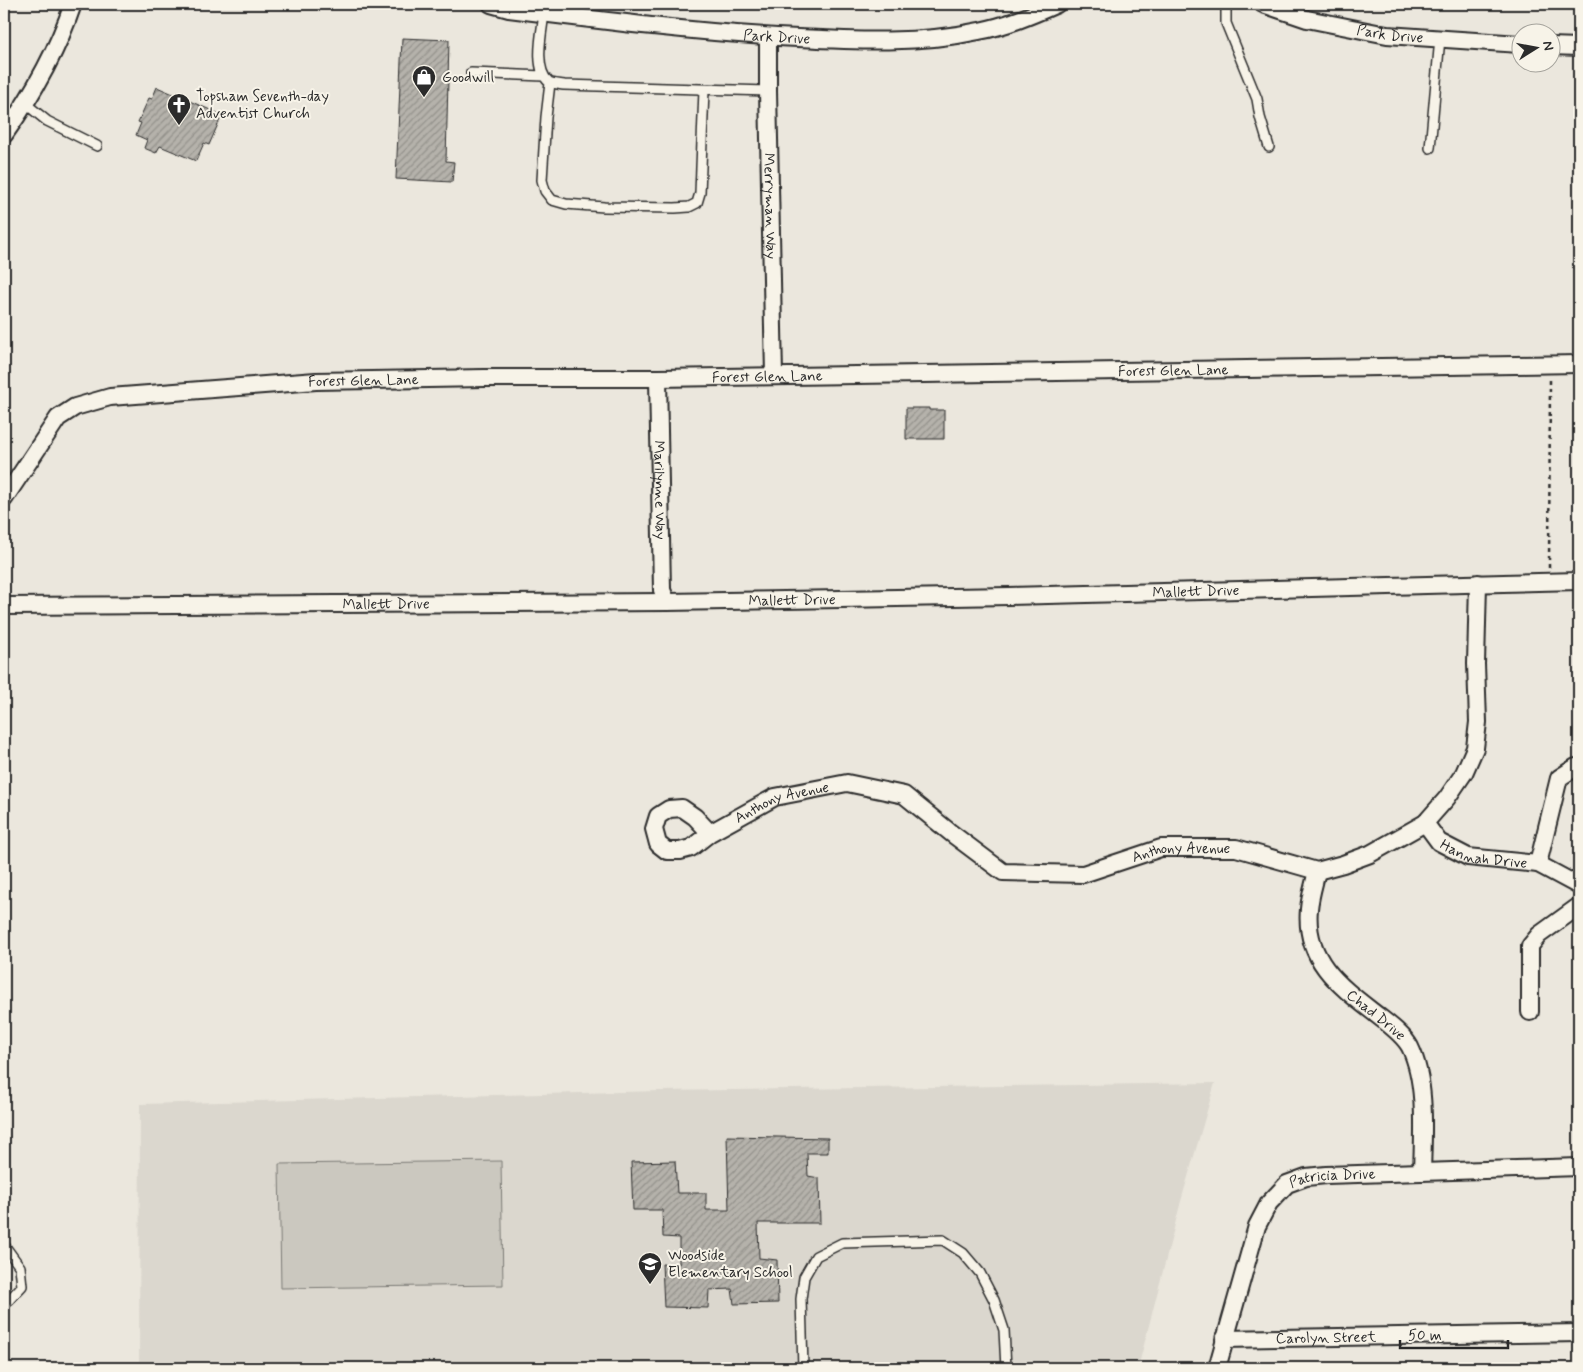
<svg xmlns="http://www.w3.org/2000/svg" width="1583" height="1372" font-family="Mynerve,sans-serif">
<style>
.built{fill:#dbd7ce}
.grass{fill:#cbc8bf;stroke:#7b7a75}
.building{fill:url(#building-hatch);stroke:#2b2b2b}
.lines{fill:none;stroke-linecap:round;stroke-linejoin:round}
.lane-casing{stroke:#2b2b2b;stroke-width:12}
.street-casing{stroke:#2b2b2b;stroke-width:20}
.path{stroke:#2b2b2b;stroke-width:2.5;stroke-dasharray:4 4;stroke-linecap:butt}
.lane{stroke:#f7f3e8;stroke-width:9}
.street{stroke:#f7f3e8;stroke-width:16}
.labels{text-anchor:middle;stroke-width:4;stroke-linejoin:round;paint-order:stroke}
.street-label{font-size:15px;fill:#2b2b2b;stroke:#f7f3e8}
.poi-label{font-size:15px;fill:#2b2b2b;stroke:#f7f3e8;text-anchor:start}
</style>
<defs>
<pattern id="building-hatch" width="6" height="6" patternUnits="userSpaceOnUse" patternTransform="scale(1.25)"><rect width="6" height="6" fill="#b5b2ab"/><path d="M-1 1l2-2M0 6l6-6M5 7l2-2" fill="none" stroke="#93918b"/></pattern>
</defs>
<rect width="100%" height="100%" fill="#ebe7dd"/>
<filter id="ink" filterUnits="userSpaceOnUse"><feTurbulence type="fractalNoise" baseFrequency=".02" numOctaves="2"/><feDisplacementMap in="SourceGraphic" scale="10" xChannelSelector="R" yChannelSelector="G"/><feConvolveMatrix kernelMatrix="1 2 1 2 8 2 1 2 1" color-interpolation-filters="sRGB"/></filter>
<g filter="url(#ink)">
<path class="built" d="M1215,1083L1181,1201L1138,1368H139L140,1104L660,1091Z"/>
<path class="grass" d="M501,1161L503,1285L281,1288L279,1164Z"/>
<path class="building" d="M402,38L449,40L446,161L454,162L452,182L396,179Z
M157,87L222,115L209,145L204,143L196,161L160,146L156,153L144,148L147,140L136,135L141,123L138,122L149,98L152,99Z
M906,408H929V410H944V439H906Z
M727,1136L828,1138V1153H807L808,1176L819,1178L820,1223H758L759,1258L777,1260L778,1303L734,1304L732,1289L709,1290L708,1308L664,1307L662,1264H679V1238L663,1237L662,1210H633L631,1162L675,1161L677,1193H706V1210H729Z"/>
<g class="lines">
<g class="lane-casing">
<path id="lane" d="M1228,4L1226,10V23L1257,99L1260,117L1269,147
M544,14C542,31 533,69 549,82C553,84 559,84 564,85L768,91
M471,73L543,76
M550,83L546,117L542,180L545,191L552,200L566,204L604,207L675,208L689,207L697,203L700,193L704,90
M26,104L47,121L97,146
M1430,148L1440,38
M4,1245L20,1267L22,1286L9,1300H4
M803,1368L801,1299L804,1277L816,1256L842,1243L943,1240L963,1253L980,1273L994,1300L1004,1330L1006,1368"/>
</g>
<g class="street-casing">
<g id="street">
<path id="s1" d="M491,4L509,9C605,21 701,33 798,38C858,41 920,44 979,31C1006,26 1032,15 1057,4"/>
<path id="s2" d="M1263,4L1307,19L1387,35L1520,44"/>
<path id="s3" d="M768,37V91L774,375"/>
<path d="M1550,46L1579,47"/>
<path d="M4,135C33,94 57,52 73,4"/>
<path id="s4" d="M658,378L662,590L667,602"/>
<path id="s5" d="M4,499L58,418L75,407L110,397L316,381L484,378H658L1579,364"/>
<path id="s6" d="M4,606L667,602L1009,596L1579,581"/>
<path id="s7" d="M1425,823L1439,842L1468,857L1538,864L1579,886"/>
<path id="s8" d="M710,833L695,817L682,808L669,809L658,816L654,829L658,844L667,851H680L691,848L710,833L775,797L847,783L904,795L951,833L1003,872L1083,874L1161,848H1236L1317,871L1343,864L1370,854L1425,823L1447,798L1464,773L1475,748L1478,722L1476,664L1478,583"/>
<path d="M1538,864L1559,778L1576,767L1579,768"/>
<path id="s9" d="M1317,871C1314,884 1310,896 1309,909C1304,961 1341,987 1377,1015C1388,1024 1403,1034 1410,1047C1427,1082 1423,1133 1422,1172"/>
<path d="M1530,1012V946L1539,935L1579,906"/>
<path id="s10" d="M1224,1339L1579,1333"/>
<path id="s11" d="M1217,1368L1257,1226L1269,1203L1287,1184L1306,1177L1326,1175L1579,1167"/>
</g>
</g>
<path class="path" d="M1549,568L1550,378"/>
<use href="#lane" class="lane"/>
<use href="#street" class="street"/>
</g>
</g>
<defs>
<g id="shop-pin" transform="scale(1.25)"><path d="M0 17L-7.5 6A9.5 9.5 0 1 1 7.5 6Z" fill="#2b2b2b" stroke="#f7f3e8"/><path d="M-5-2.5h2.3a2.7 3.5 0 0 1 5.4 0H5L5.5 6h-11ZM-1.5-2.5h3a1.5 2.3 0 0 0-3 0Z" fill="#fff"/></g>
<g id="church-pin" transform="scale(1.25)"><path d="M0 17L-7.5 6A9.5 9.5 0 1 1 7.5 6Z" fill="#2b2b2b" stroke="#f7f3e8"/><path d="M-1.2-6h2.4v3.5h3.3v2.4h-3.3V6h-2.4V-.1h-3.3v-2.4h3.3Z" fill="#fff"/></g>
<g id="school-pin" transform="scale(1.25)"><path d="M0 17L-7.5 6A9.5 9.5 0 1 1 7.5 6Z" fill="#2b2b2b" stroke="#f7f3e8"/><path d="M0-5L7-2L0 1L-7-2ZM-4 1L0 2.5L4 1V4Q0 6-4 4Z" fill="#fff"/></g>
</defs>
<g fill-rule="evenodd">
<use href="#shop-pin" x="424" y="77"/>
<use href="#church-pin" x="179" y="105"/>
<use href="#school-pin" x="650" y="1264"/>
</g>
<g class="labels">
<g class="street-label">
<text dy="5" stroke="none"><textPath href="#s2" startOffset="131">Park Drive</textPath></text>
<text dy="5" stroke="none"><textPath href="#s1" startOffset="288">Park Drive</textPath></text>
<text dy="5" stroke="none"><textPath href="#s3" startOffset="169">Merryman Way</textPath></text>
<text dy="5" stroke="none"><textPath href="#s5" startOffset="1218">Forest Glen Lane</textPath></text>
<text dy="5" stroke="none"><textPath href="#s5" startOffset="812">Forest Glen Lane</textPath></text>
<text dy="5" stroke="none"><textPath href="#s5" startOffset="408">Forest Glen Lane</textPath></text>
<text dy="5" stroke="none"><textPath href="#s4" startOffset="112">Marilynne Way</textPath></text>
<text dy="5" stroke="none"><textPath href="#s6" startOffset="1192">Mallett Drive</textPath></text>
<text dy="5" stroke="none"><textPath href="#s6" startOffset="788">Mallett Drive</textPath></text>
<text dy="5" stroke="none"><textPath href="#s6" startOffset="382">Mallett Drive</textPath></text>
<text dy="5" stroke="none"><textPath href="#s8" startOffset="232">Anthony Avenue</textPath></text>
<text dy="5" stroke="none"><textPath href="#s7" startOffset="71">Hannah Drive</textPath></text>
<text dy="5" stroke="none"><textPath href="#s8" startOffset="666">Anthony Avenue</textPath></text>
<text dy="5" stroke="none"><textPath href="#s9" startOffset="171">Chad Drive</textPath></text>
<text dy="5" stroke="none"><textPath href="#s11" startOffset="246">Patricia Drive</textPath></text>
<text dy="5" stroke="none"><textPath href="#s10" startOffset="102">Carolyn Street</textPath></text>
</g>
<g class="poi-label">
<text x="442" y="82">Goodwill</text>
<text x="196" y="101">Topsham Seventh-day<tspan x="196" dy="17">Adventist Church</tspan></text>
<text x="668" y="1260">Woodside<tspan x="668" dy="17">Elementary School</tspan></text>
</g>
</g>
<rect width="1583" height="1372" fill="none" stroke="#f7f3e8" stroke-width="20"/>
<rect x="10" y="10" width="1563" height="1352" fill="none" stroke="#2b2b2b" stroke-width="2" filter="url(#ink)"/>
<g transform="translate(1536 48) rotate(79)"><circle r="24" fill="#f7f3e8" stroke="#a5a39c"/>
<path d="M0-4L9 19L0 12L-9 19Z" fill="#2b2b2b"/>
<text y="-8" font-size="14" font-weight="bold" text-anchor="middle" fill="#2b2b2b">N</text>
</g>
<path d="M1400 1340v8h108v-8" fill="none" stroke="#2b2b2b" stroke-width="2.5"/>
<text x="1408" y="1340" font-size="15" fill="#2b2b2b" stroke="#f7f3e8" stroke-width="4" paint-order="stroke">50 m</text>
</svg>
